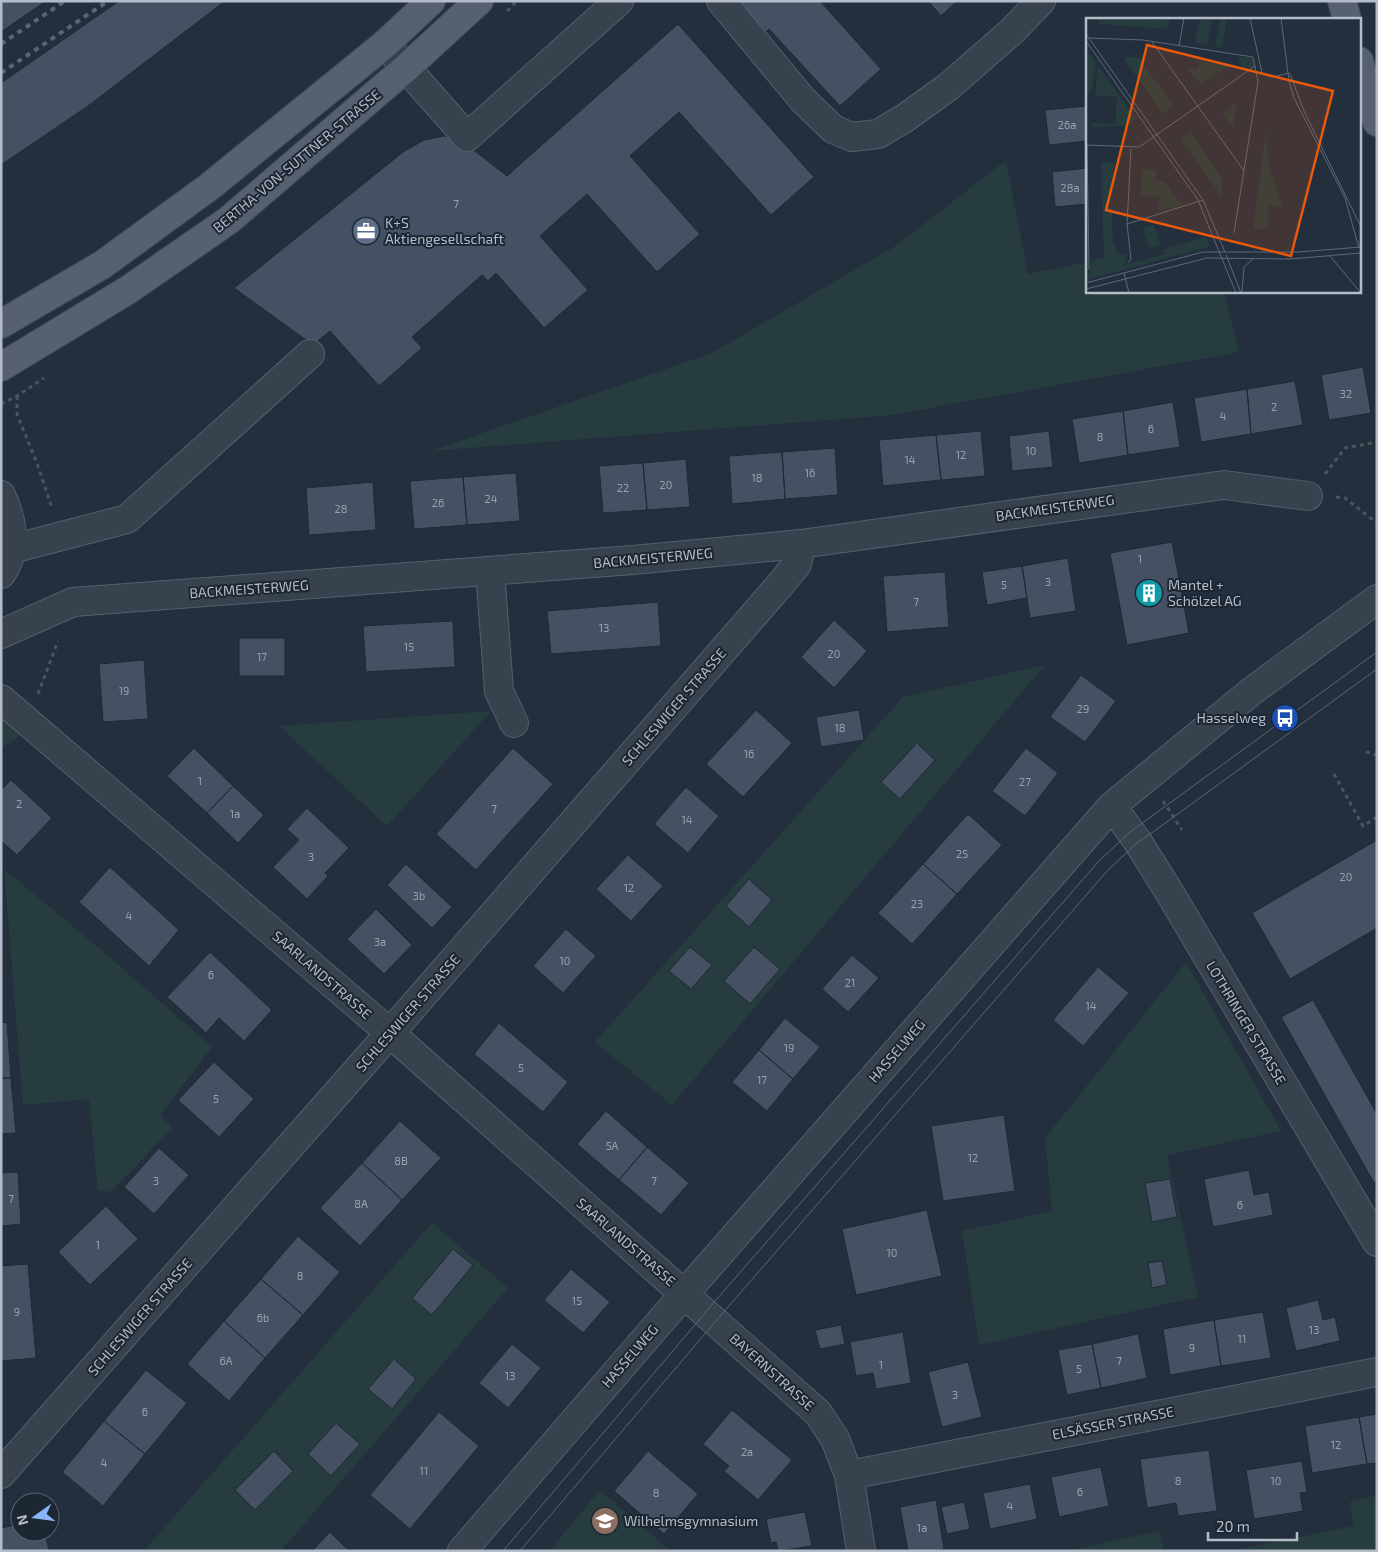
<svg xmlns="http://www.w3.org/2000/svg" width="1378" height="1552" font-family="'Exo 2',sans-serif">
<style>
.green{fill:#263c3f}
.building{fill:#455162;stroke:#1f2835}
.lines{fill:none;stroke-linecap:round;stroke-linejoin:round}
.minor-casing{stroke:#565f6c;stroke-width:30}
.major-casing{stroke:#414a57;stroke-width:30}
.path{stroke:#44595c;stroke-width:3;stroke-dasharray:4 4;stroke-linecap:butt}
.minor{stroke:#38414e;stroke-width:28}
.major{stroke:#56606e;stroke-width:28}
.tram{stroke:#5a6575;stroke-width:1}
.rail{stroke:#5a6575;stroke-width:4;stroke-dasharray:5 5;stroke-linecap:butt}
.labels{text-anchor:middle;stroke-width:4;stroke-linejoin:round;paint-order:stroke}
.number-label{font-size:11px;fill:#98a1af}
.street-label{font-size:14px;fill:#b4bcc9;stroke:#1d2633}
.poi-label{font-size:14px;fill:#b4bcc9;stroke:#1d2633;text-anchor:start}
.inset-road{fill:none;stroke:#5e6776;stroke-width:1}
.view{fill:#e8590c;fill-opacity:0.15;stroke:#e8590c;stroke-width:2.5}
.inset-edge{fill:none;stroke:#b4bcc9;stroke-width:2.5}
</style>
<rect width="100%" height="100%" fill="#242f3e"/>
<path class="green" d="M1006,160L1028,274L1087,262V291H1224L1239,352L892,415L431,451L712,353L897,245Z
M1045,665L672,1105L595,1042L903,697Z
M1,707L29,730L1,749Z
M491,711L387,826L279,726Z
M4,869L99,948L212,1047L160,1115L172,1128L111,1192L98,1190L89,1099L23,1105Z
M1186,962L1281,1131L1167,1155L1198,1297L979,1345L962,1231L1052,1211L1045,1138Z
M432,1223L508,1288L281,1551H144Z
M600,1490L671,1551H549Z
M1377,1495V1551H1229L1354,1526L1350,1502Z
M1159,1531L1164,1551H1066Z"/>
<path class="building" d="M1,1H46L1,32Z
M119,1H225L88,106L1,165V83Z
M738,1H820L881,69L840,106L769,29L766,32Z
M928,1H957L941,16Z
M678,24L814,177L771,215L679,112L630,156L700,234L657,272L587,194L540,236L588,290L544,328L496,273L488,281L482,275L412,337L422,348L379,386L330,331L313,345L234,288L403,152L424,140L444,136L462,141L507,176Z
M1087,106V141L1049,145L1045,110Z
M1087,168V204L1055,207L1052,172Z
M1363,367L1371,413L1329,420L1321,375Z
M1295,381L1303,425L1251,434L1247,389Z
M1247,389L1251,434L1201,442L1194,398Z
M1173,402L1180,447L1128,455L1123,411Z
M1123,411L1128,455L1079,463L1072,419Z
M981,431L985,476L941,480L936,435Z
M1049,431L1053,467L1012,471L1009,436Z
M936,435L941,480L883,486L879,440Z
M835,448L838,495L785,499L782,452Z
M782,452L785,499L732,504L729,456Z
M686,459L690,507L647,510L643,463Z
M643,463L647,510L603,513L599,466Z
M516,473L520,521L467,525L463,477Z
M463,477L467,525L414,529L410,481Z
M373,482L376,530L309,535L306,488Z
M1172,542L1189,633L1127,645L1110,553Z
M1068,558L1076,611L1030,618L1022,566Z
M1022,566L1027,598L987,605L982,572Z
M945,572L949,627L887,632L883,576Z
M658,602L661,646L551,654L547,611Z
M834,620L867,651L834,688L801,657Z
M453,621L455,667L366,672L363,626Z
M239,638H285V676H239Z
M144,660L148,719L103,722L99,664Z
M1081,675L1116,701L1085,742L1050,717Z
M756,710L792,743L743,797L706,764Z
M859,710L864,740L821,747L816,717Z
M917,743L935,760L900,799L881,782Z
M194,748L233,786L207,813L167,776Z
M513,748L553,784L476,870L436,834Z
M1026,748L1058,773L1025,816L992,791Z
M11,780L52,818L17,855L1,841V790Z
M233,786L264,815L238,843L207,813Z
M686,787L719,816L688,853L654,824Z
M307,808L349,848L325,873L328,876L307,899L273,867L299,840L287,829Z
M968,814L1002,845L957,894L923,864Z
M1377,840V928L1290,979L1252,913Z
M628,855L663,886L631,921L596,889Z
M406,864L452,907L432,928L387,885Z
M923,864L957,894L912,944L878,913Z
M110,867L179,930L149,966L79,902Z
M749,879L772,900L749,927L726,906Z
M376,909L412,945L384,974L347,939Z
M566,929L596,956L563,993L533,966Z
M690,947L712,965L691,989L669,971Z
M754,947L780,969L750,1004L724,981Z
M210,952L272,1010L244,1041L219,1018L206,1033L167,997Z
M852,955L879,978L848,1012L822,989Z
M1098,967L1129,993L1083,1046L1053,1020Z
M1313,1000L1377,1114V1181L1374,1183L1281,1017Z
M785,1018L820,1047L793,1079L759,1050Z
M7,1022L11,1078H1V1023Z
M499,1023L568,1082L543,1112L474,1054Z
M759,1050L793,1079L767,1111L732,1082Z
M214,1062L254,1099L219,1137L178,1100Z
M1,1078H11L16,1133L1,1134Z
M606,1111L647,1147L619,1180L577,1144Z
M1004,1115L1015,1191L943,1201L931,1126Z
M400,1121L441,1158L402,1200L362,1163Z
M647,1147L689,1183L661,1215L619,1180Z
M159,1148L189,1175L154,1214L124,1187Z
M362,1163L402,1200L360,1246L320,1208Z
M1249,1170L1254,1195L1269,1192L1273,1215L1213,1227L1204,1179Z
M18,1172L21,1224L1,1226V1173Z
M1170,1179L1177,1217L1152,1222L1145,1183Z
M106,1206L138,1239L90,1285L58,1252Z
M927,1210L942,1276L856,1295L842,1229Z
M298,1236L340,1272L303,1315L261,1279Z
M453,1249L473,1265L432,1315L412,1298Z
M1162,1261L1167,1285L1152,1288L1148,1263Z
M28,1264L36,1358L1,1361V1266Z
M571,1269L610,1302L583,1333L544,1300Z
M261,1279L303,1315L265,1358L224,1321Z
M1318,1300L1323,1320L1335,1317L1340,1341L1296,1351L1286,1308Z
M1263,1312L1271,1358L1221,1366L1214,1320Z
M1214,1320L1221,1366L1170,1375L1163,1329Z
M224,1321L265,1358L229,1401L187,1364Z
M841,1325L845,1344L820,1349L815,1330Z
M903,1332L911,1383L876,1389L873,1373L856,1376L850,1342Z
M1138,1334L1147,1378L1101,1388L1092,1344Z
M512,1344L541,1368L508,1408L479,1383Z
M1092,1344L1101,1388L1067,1395L1058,1350Z
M394,1359L416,1379L392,1409L368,1389Z
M968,1362L982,1417L942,1427L928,1372Z
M146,1370L187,1403L145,1454L104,1421Z
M732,1410L792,1460L758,1500L724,1471L729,1466L703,1444Z
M439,1412L479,1446L410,1529L370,1495Z
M1377,1414V1463L1367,1464L1359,1417Z
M1359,1417L1367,1464L1312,1473L1305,1426Z
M104,1421L145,1454L103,1506L62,1472Z
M336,1423L360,1444L331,1476L308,1454Z
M1209,1450L1217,1511L1178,1516L1176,1503L1147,1508L1140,1459Z
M274,1451L293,1471L255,1510L235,1490Z
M648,1451L698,1494L664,1534L614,1491Z
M1302,1461L1307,1492L1300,1493L1303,1511L1254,1519L1246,1470Z
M1101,1467L1109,1506L1059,1517L1051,1477Z
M1030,1484L1037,1519L990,1529L983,1493Z
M936,1500L944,1549L935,1551H908L900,1507Z
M964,1502L970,1529L947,1534L941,1507Z
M805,1512L812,1546L778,1551L776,1542L771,1543L766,1519Z
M20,1524V1532H45L49,1551H1V1528Z
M330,1532L349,1551H312Z"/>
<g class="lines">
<g class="minor-casing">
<path id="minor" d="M721,1L803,100L833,129L852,137L878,134L905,118L948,87L1011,32L1041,1
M385,44L467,137L619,1
M1,495C13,520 18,550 1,574
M12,549L127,519L310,354
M490,571L499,691L514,723
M1,634L73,602L633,560L801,544L1224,485L1308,496
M1,699L390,1033L818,1413L835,1439L849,1475L861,1551
M1112,806L1138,842L1168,890L1377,1242
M1,1474L390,1033L779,586L797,564L801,544
M849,1475L1377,1372
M462,1551L685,1293L1112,806L1252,691L1377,599"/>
</g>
<g class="major-casing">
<path id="major" d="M1342,1L1347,19
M1359,61L1377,122
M1,324L102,265L209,187L385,44L431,1
M1,367L128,290L229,220L406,68L479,1"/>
</g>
<path class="path" d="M507,11L517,1
M17,396V414L38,466L52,508
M1,404L17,396L44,378
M1325,474L1345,448L1377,442
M1336,497L1345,498L1377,523
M38,694L58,641
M1366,752L1377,755
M1334,774L1363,826L1377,817
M1163,801L1182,830"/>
<use href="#minor" class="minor"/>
<use href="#major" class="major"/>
<path class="tram" d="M503,1551L716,1300L1099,861L1130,832L1377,652
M520,1551L715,1322L1108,870L1138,842L1153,832L1377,669"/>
<path class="rail" d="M1,44L65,1
M1,73L108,1"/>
</g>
<defs>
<g id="office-disc" transform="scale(1.4375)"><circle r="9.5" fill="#5c6f8a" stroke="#1d2633"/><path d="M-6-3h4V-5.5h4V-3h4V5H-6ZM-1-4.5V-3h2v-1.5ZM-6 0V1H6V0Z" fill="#fff"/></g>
<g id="building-disc" transform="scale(1.4375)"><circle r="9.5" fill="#0f9aa8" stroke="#1d2633"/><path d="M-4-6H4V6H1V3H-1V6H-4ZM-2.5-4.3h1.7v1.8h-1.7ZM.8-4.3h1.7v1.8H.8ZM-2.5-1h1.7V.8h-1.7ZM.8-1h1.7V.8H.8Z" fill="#fff"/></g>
<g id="bus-disc" transform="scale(1.4375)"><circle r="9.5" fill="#1a4fb4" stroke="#1d2633"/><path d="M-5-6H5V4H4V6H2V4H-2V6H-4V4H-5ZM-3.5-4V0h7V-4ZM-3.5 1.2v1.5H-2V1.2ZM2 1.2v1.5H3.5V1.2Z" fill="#fff"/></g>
<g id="school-disc" transform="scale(1.4375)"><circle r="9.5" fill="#8d6e63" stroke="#1d2633"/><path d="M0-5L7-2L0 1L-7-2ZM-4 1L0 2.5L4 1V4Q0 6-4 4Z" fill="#fff"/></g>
</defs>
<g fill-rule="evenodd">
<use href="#office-disc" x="366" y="231"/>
<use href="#building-disc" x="1149" y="593"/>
<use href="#bus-disc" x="1285" y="718"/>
<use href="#school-disc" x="605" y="1521"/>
</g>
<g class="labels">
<g class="number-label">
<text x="1067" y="129">26a</text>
<text x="1070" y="192">28a</text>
<text x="456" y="208">7</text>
<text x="1346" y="398">32</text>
<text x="1274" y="411">2</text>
<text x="1223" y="420">4</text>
<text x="1151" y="433">6</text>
<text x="1100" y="441">8</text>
<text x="1031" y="455">10</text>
<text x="961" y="459">12</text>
<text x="910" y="464">14</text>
<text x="810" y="477">16</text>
<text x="757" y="482">18</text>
<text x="666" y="489">20</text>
<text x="623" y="492">22</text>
<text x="491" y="503">24</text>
<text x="438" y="507">26</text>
<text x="341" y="513">28</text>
<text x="1140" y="563">1</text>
<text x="1048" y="586">3</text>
<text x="1004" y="589">5</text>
<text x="916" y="606">7</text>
<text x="604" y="632">13</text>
<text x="409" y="651">15</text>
<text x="834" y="658">20</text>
<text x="262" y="661">17</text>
<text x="124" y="695">19</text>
<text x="1083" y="713">29</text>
<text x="840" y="732">18</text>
<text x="749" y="758">16</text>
<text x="200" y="785">1</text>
<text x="1025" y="786">27</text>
<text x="19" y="808">2</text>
<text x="494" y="813">7</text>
<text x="235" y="818">1a</text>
<text x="687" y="824">14</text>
<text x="962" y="858">25</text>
<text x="311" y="861">3</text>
<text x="1346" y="881">20</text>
<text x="629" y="892">12</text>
<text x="419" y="900">3b</text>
<text x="917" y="908">23</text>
<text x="129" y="920">4</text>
<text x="380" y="946">3a</text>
<text x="565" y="965">10</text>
<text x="211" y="979">6</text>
<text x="850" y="987">21</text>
<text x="1091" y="1010">14</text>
<text x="789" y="1052">19</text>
<text x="521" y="1072">5</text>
<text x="762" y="1084">17</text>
<text x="216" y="1103">5</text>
<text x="612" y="1150">5A</text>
<text x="973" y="1162">12</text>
<text x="401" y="1165">8B</text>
<text x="156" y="1185">3</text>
<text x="654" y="1185">7</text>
<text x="11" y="1203">7</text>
<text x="361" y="1208">8A</text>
<text x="1240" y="1209">6</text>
<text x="98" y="1249">1</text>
<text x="892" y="1257">10</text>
<text x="300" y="1280">8</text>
<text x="577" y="1305">15</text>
<text x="17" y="1316">9</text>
<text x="263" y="1322">6b</text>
<text x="1314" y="1334">13</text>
<text x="1242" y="1343">11</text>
<text x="1192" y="1352">9</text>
<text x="226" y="1365">6A</text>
<text x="1119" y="1365">7</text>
<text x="881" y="1369">1</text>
<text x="1079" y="1373">5</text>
<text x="510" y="1380">13</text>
<text x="955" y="1399">3</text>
<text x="145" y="1416">6</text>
<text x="1336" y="1449">12</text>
<text x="747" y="1456">2a</text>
<text x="104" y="1467">4</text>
<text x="424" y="1475">11</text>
<text x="1178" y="1485">8</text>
<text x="1276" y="1485">10</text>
<text x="1080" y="1496">6</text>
<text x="656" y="1497">8</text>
<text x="1010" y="1510">4</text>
<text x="922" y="1532">1a</text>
</g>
<g class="street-label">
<text transform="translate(297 161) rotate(-40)" y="5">BERTHA-VON-SUTTNER-STRASSE</text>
<text transform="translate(1055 508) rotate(-8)" y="5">BACKMEISTERWEG</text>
<text transform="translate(653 558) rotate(-5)" y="5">BACKMEISTERWEG</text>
<text transform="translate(249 589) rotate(-4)" y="5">BACKMEISTERWEG</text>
<text transform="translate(674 707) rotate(-49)" y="5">SCHLESWIGER STRASSE</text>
<text transform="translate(322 975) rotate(41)" y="5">SAARLANDSTRASSE</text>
<text transform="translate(408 1013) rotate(-49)" y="5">SCHLESWIGER STRASSE</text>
<text transform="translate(1246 1023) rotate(59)" y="5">LOTHRINGER STRASSE</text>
<text transform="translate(897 1051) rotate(-49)" y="5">HASSELWEG</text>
<text transform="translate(626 1242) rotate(41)" y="5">SAARLANDSTRASSE</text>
<text transform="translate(140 1317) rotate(-49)" y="5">SCHLESWIGER STRASSE</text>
<text transform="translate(630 1356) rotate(-49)" y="5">HASSELWEG</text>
<text transform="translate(772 1372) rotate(42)" y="5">BAYERNSTRASSE</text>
<text transform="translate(1113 1423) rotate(-11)" y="5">ELSÄSSER STRASSE</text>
</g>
<g class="poi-label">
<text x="385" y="228">K+S<tspan x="385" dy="16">Aktiengesellschaft</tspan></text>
<text x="1168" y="590">Mantel +<tspan x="1168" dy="16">Schölzel AG</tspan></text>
<text x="1266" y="723" text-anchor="end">Hasselweg</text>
<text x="624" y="1526">Wilhelmsgymnasium</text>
</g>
</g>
<g transform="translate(1086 18)">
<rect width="275" height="275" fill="#242f3e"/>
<path d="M3,0L75,2L84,0L82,11L13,6V2L4,1L2,8ZM114,0H126L121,27L109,25ZM134,0H141L136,30L129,29ZM0,31L10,45L6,71L0,80ZM152,38L166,40L168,48L158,55ZM37,39H53L87,88L77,96ZM114,43L142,48L115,67L101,51H112ZM12,47L50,101L39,108L6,109V105L29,106L31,79L9,78ZM151,85L147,111L136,95ZM180,111L183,148L197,189L183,188L182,211H167ZM104,113L136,161V179L94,121ZM15,145H29L23,190H26L27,226L30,227L31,237L41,235L38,247L79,236L78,231L120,219L124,228L0,262L6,242L18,240ZM56,150L70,152V163L79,164L96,187L73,193V179L55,178ZM68,207L74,227L63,230L57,210Z" fill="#263c3f"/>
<path class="inset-road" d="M164,0L176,55L186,59L204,55M195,0L203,63L208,80L259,180L273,230M0,16L117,182L139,234M3,20L57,22L167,39L172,64L148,215M0,23L112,182L150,275M66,24L158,153M93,28L98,0M204,56L218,93L275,209M0,127L53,129L169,48M41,206L117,182M140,237L155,275M244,238L275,275M42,244L45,242L41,206L45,131M0,253L3,250L1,127M38,255L43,275M0,265L117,234H212L275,229M0,271L121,240L204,241L275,235M156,274L158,249L167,241"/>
<path class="view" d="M61,27L247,73L205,238L20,192Z"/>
<rect width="275" height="275" class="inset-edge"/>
</g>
<rect width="1378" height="1552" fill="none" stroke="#b4bcc9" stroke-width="5"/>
<g transform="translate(35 1517) rotate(256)"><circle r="24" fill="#1d2633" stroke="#59626f"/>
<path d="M0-4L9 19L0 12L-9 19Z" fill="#8ab4f8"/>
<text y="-8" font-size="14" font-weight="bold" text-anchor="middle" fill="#b4bcc9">N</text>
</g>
<path d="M1208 1532v8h89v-8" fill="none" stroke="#b4bcc9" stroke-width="2.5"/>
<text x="1216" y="1532" font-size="15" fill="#b4bcc9" stroke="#1d2633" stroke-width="4" paint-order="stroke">20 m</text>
</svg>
